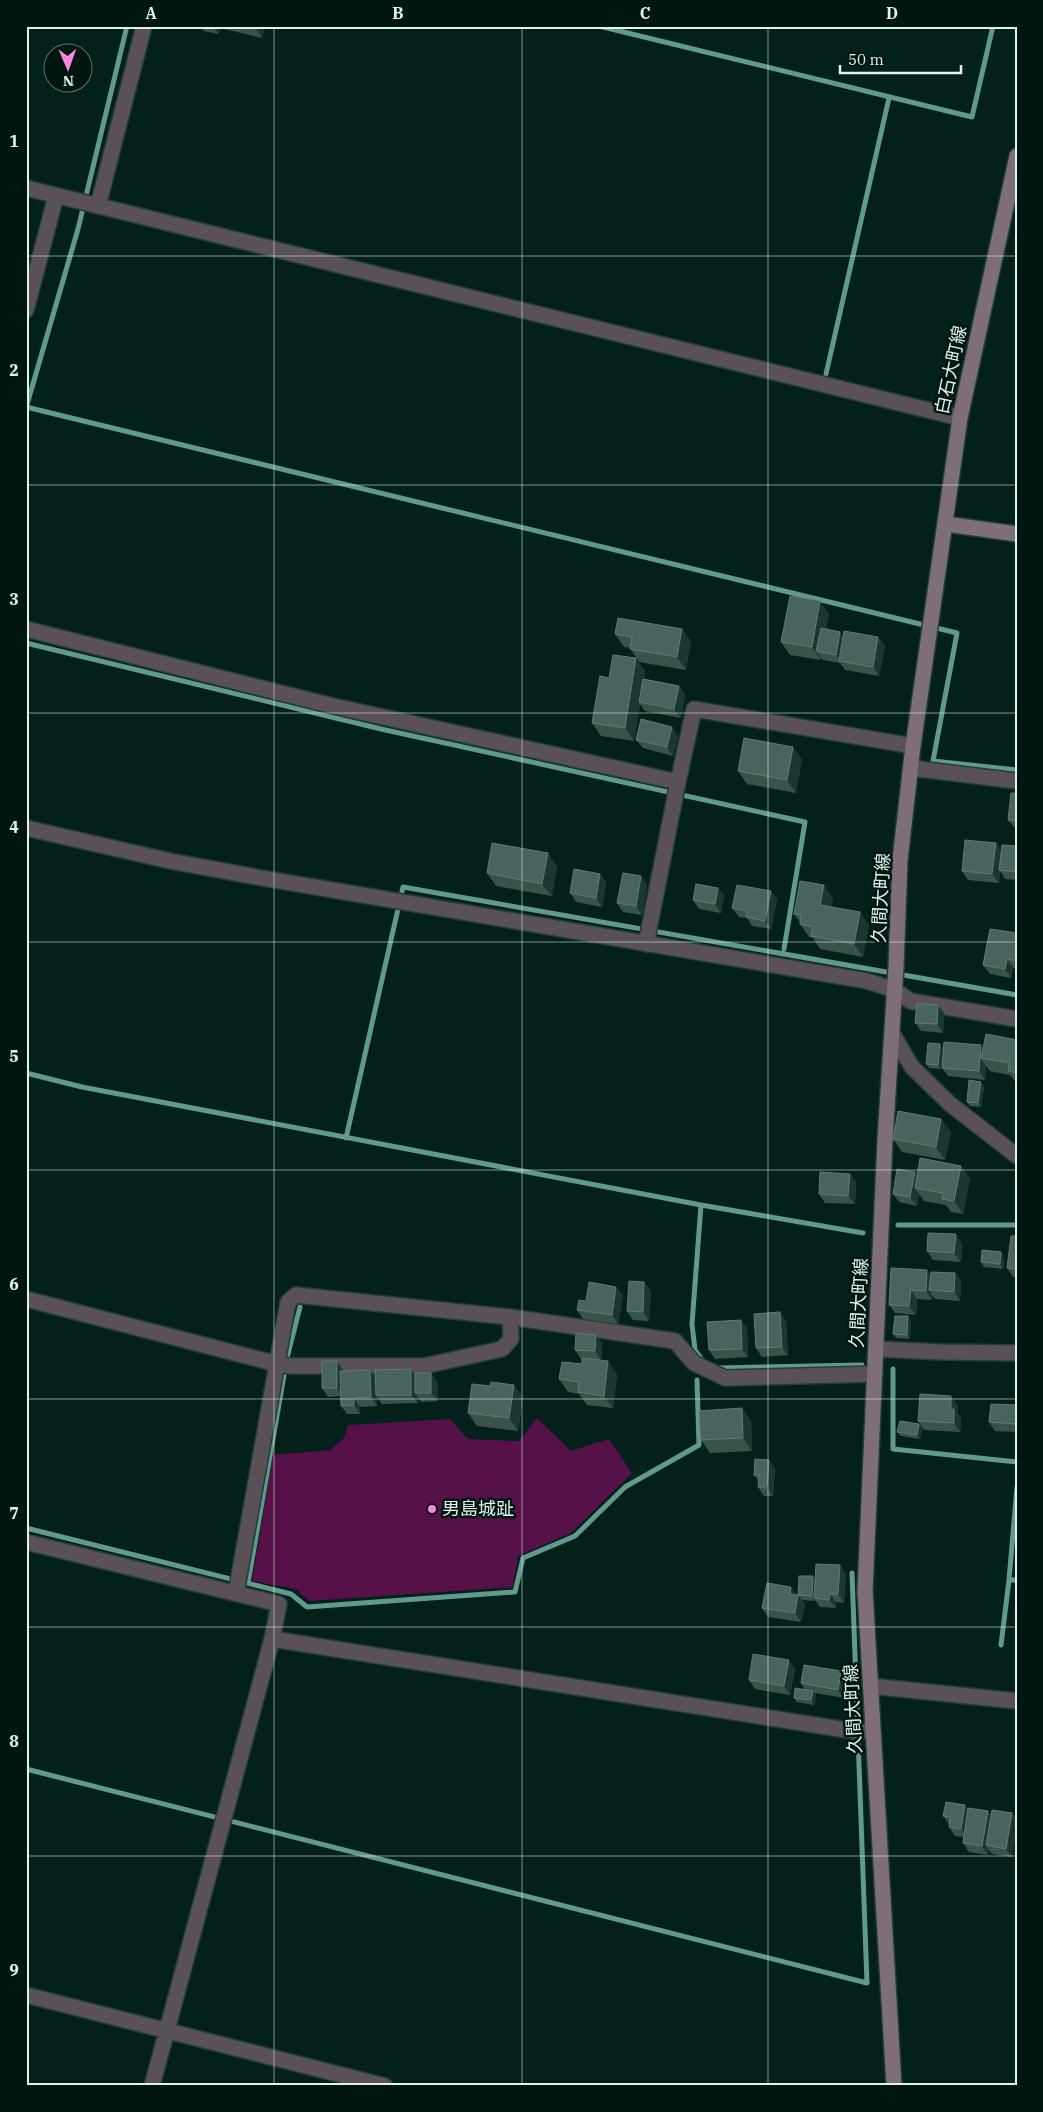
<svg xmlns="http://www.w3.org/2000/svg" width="1043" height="2112" font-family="'IBM Plex Serif','Noto Sans JP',serif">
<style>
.green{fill:#561248}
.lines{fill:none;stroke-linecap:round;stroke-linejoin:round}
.stream{stroke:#61998d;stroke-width:5}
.minor-casing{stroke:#223d38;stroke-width:18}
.secondary-casing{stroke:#223d38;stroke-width:18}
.minor{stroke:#5a5057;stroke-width:15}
.secondary{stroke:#7e6e79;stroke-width:15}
.wall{fill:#37534c}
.shaded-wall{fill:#1a3731}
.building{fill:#49645e;stroke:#617a74}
.grid{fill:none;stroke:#e2f2ee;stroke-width:1;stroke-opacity:0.55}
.poi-dot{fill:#fe85df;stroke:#001711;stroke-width:2}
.labels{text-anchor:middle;stroke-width:5;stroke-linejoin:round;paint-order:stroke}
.street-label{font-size:18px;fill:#e2f2ee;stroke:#001711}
.poi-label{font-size:18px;fill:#e2f2ee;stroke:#001711;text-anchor:start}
.neatline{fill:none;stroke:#e2f2ee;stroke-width:2}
.grid-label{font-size:16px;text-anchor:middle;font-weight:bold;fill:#e2f2ee}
</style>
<rect width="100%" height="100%" fill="#03201a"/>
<path class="green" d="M537,1418L571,1451L609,1439L632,1473L571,1533L518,1556L513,1587L309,1601L296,1589L252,1581L273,1455L330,1450L344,1438L348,1425L450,1419L468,1439L519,1441Z"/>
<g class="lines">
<path class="stream" d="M599,26L972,117L993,26
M826,374L889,98
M26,407L957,633L933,761L1017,770
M26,408L78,229L127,26
M26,643L381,729L805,822L784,949
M26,1073L82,1087L701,1205L863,1233
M346,1138L403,887L1017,995
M701,1205L692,1324L695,1350L705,1364
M898,1225H1017
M717,1368L862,1365
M893,1369V1449L1017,1462
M1017,1487L1009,1580H1017
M26,1528L291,1594L307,1607L515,1592L523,1558L575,1536L625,1487L699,1445L697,1380
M248,1583L287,1358L300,1307
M1001,1645L1009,1580
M26,1769L867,1983L852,1573"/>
<g class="minor-casing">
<path id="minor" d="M26,188L960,418
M98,206L144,26
M26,310L56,196
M26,629L329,705L678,782L694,709L913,746
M911,768L1017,781
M26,828L170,861L256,877L867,981L895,990L910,1001L1017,1019
M646,944L678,782
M893,1035L912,1067L950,1104L1017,1156
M26,1299L281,1365L293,1366H424L502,1349L511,1339L510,1317
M876,1349L942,1352L1017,1353
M26,1542L279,1604L272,1639L152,2086
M236,1593L288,1302L296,1295L510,1317L675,1341L694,1363L725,1378L875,1374
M272,1639L853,1731L872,1730
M870,1686L1017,1701
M26,1995L385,2086"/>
</g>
<g class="secondary-casing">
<path id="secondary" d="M946,524L1017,534
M894,2086L865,1591L885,1140L896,967L900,860L913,746L960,418L1017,156"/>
</g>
<use href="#minor" class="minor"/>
<use href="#secondary" class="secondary"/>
</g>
<path class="wall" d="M200,26H265L262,38L220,28L218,34L204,31Z
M829,614L826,630L840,632L843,637H878L885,646L879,676L845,670L840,663L823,660L821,658V660L790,655L781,642Z
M682,629L691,642L686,670L639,662L630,648L624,647L615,634Z
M645,671L644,679L679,686L685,695L681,718L645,711L640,704L634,741L601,736L592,723L609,678Z
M672,727L678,736L673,756L643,748L636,740Z
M793,747L802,760L796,793L747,784L738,771Z
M1017,793V829L1015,828L1008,820Z
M996,843L1001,851L1017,846V880L1005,879L1000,871L999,883L968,880L962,871Z
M557,866L552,896L496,886L487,873Z
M600,874L606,883L602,907L576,902L570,893Z
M647,885L642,915L623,912L617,903Z
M718,888L724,896L721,913L699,909L693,900Z
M771,891L777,899L771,929L752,926L747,918L739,917L732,908Z
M833,898L831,907L869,925L863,957L820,949L813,938L809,937L800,924V922L794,914Z
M1017,933V968H1013L1011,978L990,974L983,965Z
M944,1013L943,1033L921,1031L915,1023Z
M1017,1040V1084L1010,1075L990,1071L986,1066L985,1080L948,1076L942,1068L983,1048Z
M943,1048L941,1069L929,1068L926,1064Z
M984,1086L981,1107L970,1106L967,1102Z
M941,1119L951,1132L945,1160L902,1152L893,1139Z
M961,1166L970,1179L963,1214L951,1212L946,1205L924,1201L919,1194L917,1206L899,1202L893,1194L915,1172L917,1175Z
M850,1174L856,1182L855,1204L825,1203L819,1194Z
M1017,1236V1277H1013L1007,1268Z
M962,1243L961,1262L933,1260L927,1251Z
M1001,1252L1004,1257L1003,1269L984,1267L981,1262Z
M927,1270L930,1275L955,1273L961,1282L960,1301L935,1299L932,1295V1300L917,1299L916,1315L895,1313L889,1305Z
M651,1291L649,1321L633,1320L627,1311Z
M623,1295L618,1324L583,1319L577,1310L586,1301Z
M741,1320L747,1329L748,1357L715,1359L709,1350Z
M786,1321L788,1355L762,1357L756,1348Z
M911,1321L910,1339L896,1338L893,1334Z
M596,1335L602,1343L601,1360L592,1359L617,1374L613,1408L587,1405L579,1394L568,1392L559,1379L582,1364V1359H581L575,1350Z
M411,1369L415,1375L437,1381L438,1401L421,1402L417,1396L418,1403L382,1404L377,1397V1406L360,1407V1414H347L341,1406V1396L328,1397L322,1388L343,1370V1371L375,1378Z
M514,1385L523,1398L518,1431L477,1426L468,1413L490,1386Z
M958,1405L957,1413L961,1418L960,1432L924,1430L918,1421Z
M1017,1405V1432L995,1431L989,1422Z
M742,1408L751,1421L752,1451L710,1453L701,1440Z
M919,1424L922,1428L920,1439L901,1436L897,1432Z
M769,1460L775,1469L773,1496H764L758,1487L759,1481L754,1475Z
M846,1574L844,1603L836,1602V1608L820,1607L815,1600V1601L802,1600L805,1604L801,1622L768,1617L762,1608L797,1595H798L815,1580Z
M795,1669L790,1695L755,1689L749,1680Z
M841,1671L848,1680L844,1698L815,1693L816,1695L814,1705L797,1702L794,1698L805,1690L801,1683Z
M965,1805L968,1810L988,1811L991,1815L1012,1813L1017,1820V1830L1012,1857L992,1854L989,1850L988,1855L969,1852L963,1843V1837L955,1836L949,1827V1824L943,1816Z"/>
<path class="shaded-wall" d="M212,26H219L220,28L218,34Z
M254,26H265L262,38Z
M820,601L829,614L822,652L816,651L821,658V660L812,647Z
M682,629L691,642L686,670L677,657Z
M840,632L846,641L841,661L836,655Z
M878,637L885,646L879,676L873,667Z
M636,658L645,671L640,703L639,702L640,704L634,741L625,728Z
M679,686L685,695L681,718L674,709Z
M672,727L678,736L673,756L667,747Z
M793,747L802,760L796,793L787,780Z
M996,843L1002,851L999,883L992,874Z
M548,853L557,866L552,896L542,884Z
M600,874L606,883L602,907L596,898Z
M641,876L647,885L642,915L636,906Z
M824,885L833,898L829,918L820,905Z
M718,888L724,896L721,913L715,904Z
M771,891L777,899L771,929L765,921Z
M860,912L869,925L863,957L854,944Z
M1007,959L1013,968L1011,978L1005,969Z
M938,1005L944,1013L943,1033L937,1024Z
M940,1044L943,1048L941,1069L938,1065Z
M981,1045L987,1054L981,1058L986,1066L985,1080L979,1071Z
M981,1082L984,1086L981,1107L978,1103Z
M941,1119L951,1132L945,1160L936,1147Z
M961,1166L970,1179L963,1214L954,1201Z
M915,1172L921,1180L915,1188L919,1194L917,1206L910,1197Z
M850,1174L856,1182L855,1204L848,1196Z
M956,1234L962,1243L961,1262L954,1253Z
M1001,1252L1004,1257L1003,1269L1000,1264Z
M927,1270L933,1279L929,1290L932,1295V1300L926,1291Z
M955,1273L961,1282L960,1301L954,1292Z
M644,1282L651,1291L649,1321L643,1312Z
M616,1287L623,1295L618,1324L612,1315Z
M911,1290L917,1299L916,1315L909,1306Z
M780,1312L786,1321L788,1355L782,1347Z
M908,1316L911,1321L910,1339L907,1335Z
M741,1320L747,1329L748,1357L742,1349Z
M596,1335L602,1343L601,1360L595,1351Z
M337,1361L343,1370V1396L337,1388Z
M608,1361L617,1374L613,1408L604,1396Z
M411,1369L417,1378L415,1393L417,1396L418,1403L411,1395Z
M370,1370L377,1379L376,1395L377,1397V1406L371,1397Z
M431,1373L437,1381L438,1401L431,1393Z
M514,1385L523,1398L518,1431L509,1418Z
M951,1396L958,1405L957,1413L961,1418L960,1432L954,1423L951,1409Z
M354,1398L360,1407V1414L354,1405Z
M742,1408L751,1421L752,1451L743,1438Z
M919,1424L922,1428L920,1439L917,1435Z
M769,1460L775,1469L773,1496L767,1487Z
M840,1565L846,1574L844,1603L838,1594Z
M813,1576L816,1581L815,1601L812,1596Z
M791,1587L797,1596L790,1594Z
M830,1594L836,1602V1608L829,1600Z
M798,1595L805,1604L801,1622L795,1613Z
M789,1660L795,1669L790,1695L784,1686Z
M841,1671L848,1680L844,1698L838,1690Z
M813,1691L816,1695L814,1705L811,1700Z
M965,1805L971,1814L967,1838L961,1829Z
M988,1811L994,1819L986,1845L989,1850L988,1855L982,1846Z
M1012,1813L1017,1820V1830L1012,1857L1006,1849Z"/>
<path class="building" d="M790,596L820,601L812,647L781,642Z
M618,618L682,629L677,657L630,649L632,637L615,634Z
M821,628L840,632L836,655L816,651Z
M844,631L878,637L873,667L839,661Z
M613,655L636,658L625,728L592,723L600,676L609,678Z
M643,679L679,686L674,709L639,702Z
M641,719L672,727L667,747L636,740Z
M744,738L793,747L787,780L738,771Z
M1011,793H1017V821L1008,820Z
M965,840L996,843L992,874L962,871Z
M492,843L548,853L542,884L487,873Z
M1002,845L1017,846V872L999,870Z
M574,869L600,874L596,898L570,893Z
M623,873L641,876L636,906L617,903Z
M800,881L824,885L820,905L860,912L854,944L811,936L813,927L800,924L801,915L794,914Z
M696,884L718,888L715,904L693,900Z
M737,885L771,891L765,921L746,917L747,911L732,908Z
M990,929L1017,933V961L1007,959L1005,969L983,965Z
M917,1003L938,1005L937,1024L915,1023Z
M986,1034L1017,1040V1073L1008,1071L1009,1063L981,1058Z
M944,1042L981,1045L979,1071L942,1068Z
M928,1043L940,1044L938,1065L926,1064Z
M969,1080L981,1082L978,1103L967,1102Z
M898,1111L941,1119L936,1147L893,1139Z
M920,1158L961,1166L954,1201L942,1199L943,1193L915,1188Z
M897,1169L915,1172L910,1197L893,1194Z
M820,1172L850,1174L848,1196L819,1194Z
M928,1233L956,1234L954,1253L927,1251Z
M1011,1236H1017V1269L1007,1268Z
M982,1250L1001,1252L1000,1264L981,1262Z
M891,1268L927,1270L926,1291L911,1290L909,1306L889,1305Z
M931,1272L955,1273L954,1292L929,1290Z
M629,1281L644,1282L643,1312L627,1311Z
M589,1282L616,1287L612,1315L577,1310L579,1300L586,1301Z
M780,1312L782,1347L756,1348L754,1314Z
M895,1316H908L907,1335L893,1334Z
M741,1320L742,1349L709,1350L707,1322Z
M576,1333L596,1335L595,1351L575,1350Z
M582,1358L608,1361L604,1396L578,1392L579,1382L559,1379L562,1362L582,1364Z
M322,1361H337V1388H322Z
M411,1369V1395H376L375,1370Z
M370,1370L371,1397L354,1398V1405L341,1406L340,1371Z
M415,1373H431V1393H415Z
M491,1382L514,1385L509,1418L468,1413L472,1384L490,1386Z
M920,1394L951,1396V1409H954V1423L918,1421Z
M991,1404L1017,1405V1424L989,1422Z
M742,1408L743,1438L701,1440L699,1411Z
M900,1421L919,1424L917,1435L897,1432Z
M755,1459L769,1460L767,1487H758L759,1475H754Z
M816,1564L840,1565L838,1594H830L829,1600L814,1598Z
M799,1576H813L812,1596L798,1595Z
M767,1583L791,1587L790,1594L798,1595L795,1613L762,1608Z
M753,1654L789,1660L784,1686L749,1680Z
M804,1665L841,1671L838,1690L801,1683Z
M795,1688L813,1691L811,1700L794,1698Z
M946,1802L965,1805L961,1829L949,1827L950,1817L943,1816Z
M968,1808L988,1811L982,1846L963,1843Z
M992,1810L1012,1813L1006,1849L986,1845Z
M1016,1846H1017V1856L1015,1855Z"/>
<path class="grid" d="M274,26V2086M522,26V2086M768,26V2086M26,256H1017M26,485H1017M26,713H1017M26,942H1017M26,1170H1017M26,1399H1017M26,1627H1017M26,1856H1017"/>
<circle class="poi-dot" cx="432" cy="1509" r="5"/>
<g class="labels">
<g class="street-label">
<text transform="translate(951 370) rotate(-78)" y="6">白石大町線</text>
<text transform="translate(881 898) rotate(-87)" y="6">久間大町線</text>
<text transform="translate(859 1303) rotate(-87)" y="6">久間大町線</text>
<text transform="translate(853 1709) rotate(-93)" y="6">久間大町線</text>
</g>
<g class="poi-label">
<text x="442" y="1515">男島城趾</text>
</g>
</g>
<rect width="1043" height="2112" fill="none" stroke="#001711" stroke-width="55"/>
<g transform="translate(68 68) rotate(178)"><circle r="24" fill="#001711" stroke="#5a6f69"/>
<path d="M0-4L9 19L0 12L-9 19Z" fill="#fe85df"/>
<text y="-8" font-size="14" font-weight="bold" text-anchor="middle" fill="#e2f2ee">N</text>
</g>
<path d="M840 65v8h121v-8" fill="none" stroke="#e2f2ee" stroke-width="2.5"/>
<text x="848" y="65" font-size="15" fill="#e2f2ee" stroke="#001711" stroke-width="4" paint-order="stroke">50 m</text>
<rect x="28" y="28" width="988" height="2056" class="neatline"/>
<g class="grid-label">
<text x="151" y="19">A</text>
<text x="398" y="19">B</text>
<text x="645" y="19">C</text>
<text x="892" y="19">D</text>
<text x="14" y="147">1</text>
<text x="14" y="376">2</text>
<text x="14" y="605">3</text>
<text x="14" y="833">4</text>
<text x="14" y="1062">5</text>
<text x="14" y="1290">6</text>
<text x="14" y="1519">7</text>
<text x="14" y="1747">8</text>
<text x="14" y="1976">9</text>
</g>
</svg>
